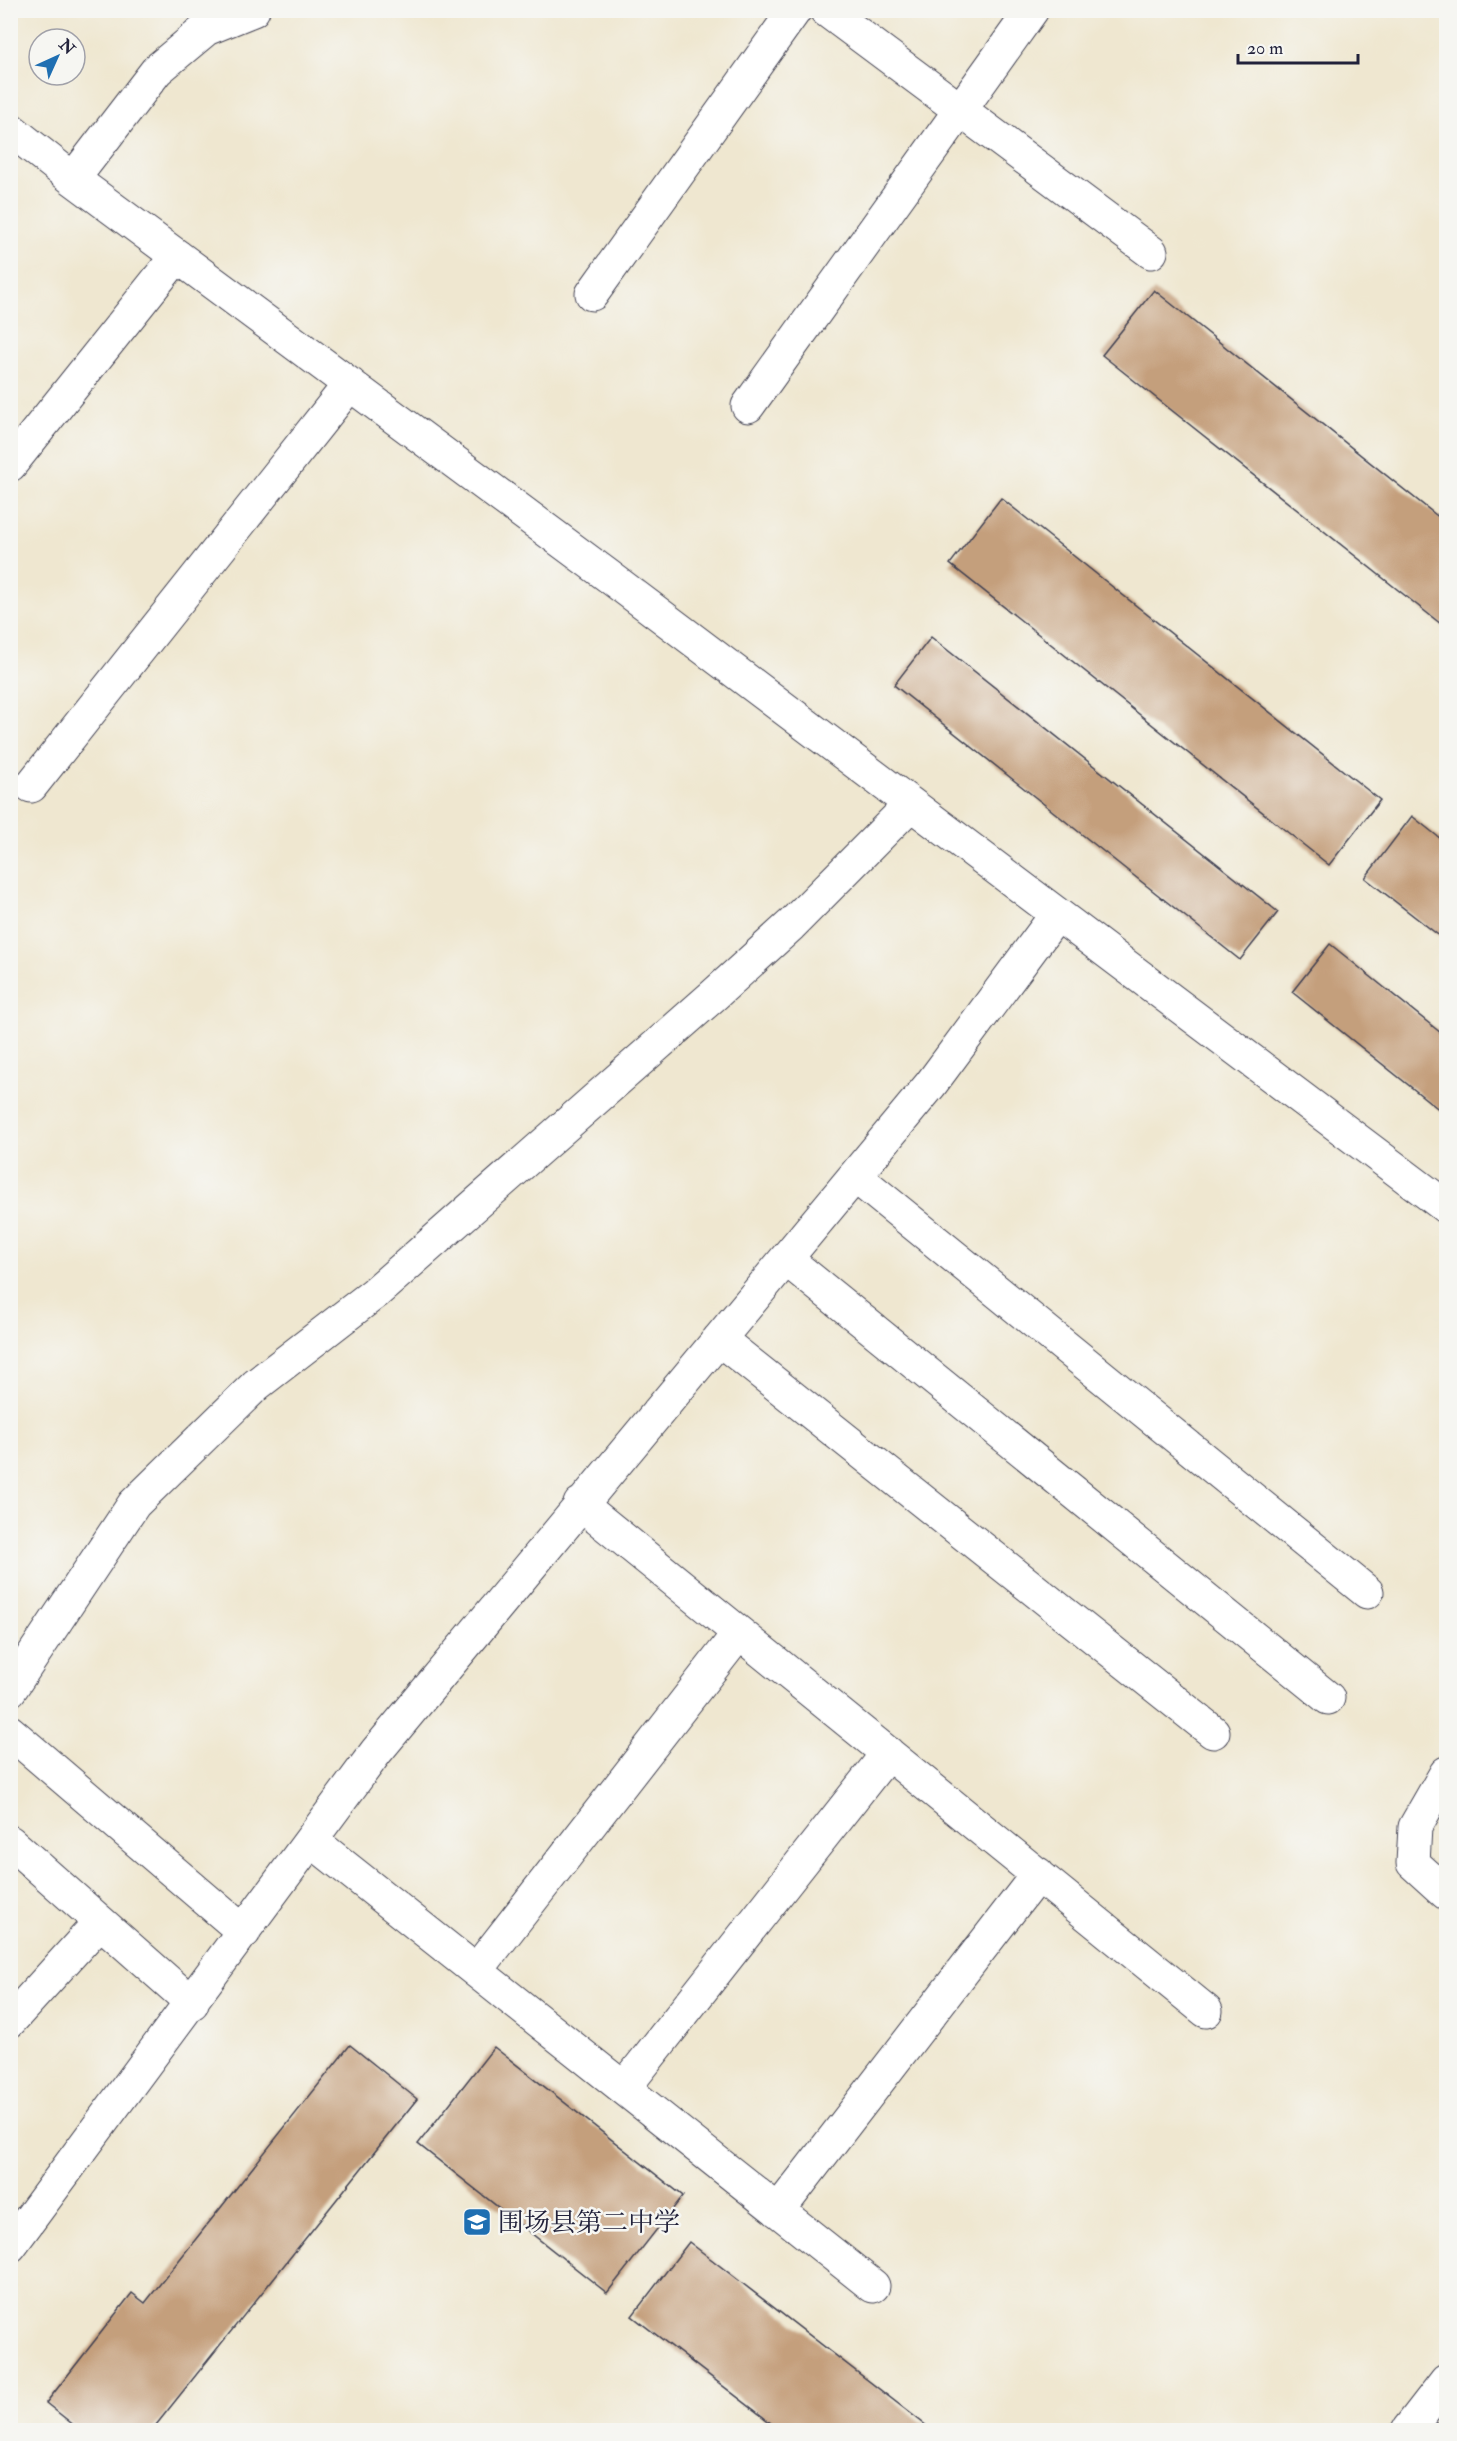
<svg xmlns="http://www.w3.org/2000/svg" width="1457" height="2441" font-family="'IM FELL Double Pica','Noto Serif SC',serif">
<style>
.building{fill:#c49f7b}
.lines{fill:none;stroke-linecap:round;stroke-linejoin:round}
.minor-casing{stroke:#414051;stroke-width:35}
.minor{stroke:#fff;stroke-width:33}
.labels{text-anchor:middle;stroke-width:5;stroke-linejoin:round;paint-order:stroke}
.poi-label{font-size:26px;fill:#22223b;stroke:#f6f6f2;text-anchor:start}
</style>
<rect width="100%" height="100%" fill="#f6f6f2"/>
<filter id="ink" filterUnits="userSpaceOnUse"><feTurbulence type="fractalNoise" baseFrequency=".0167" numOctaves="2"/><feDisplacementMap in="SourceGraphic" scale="12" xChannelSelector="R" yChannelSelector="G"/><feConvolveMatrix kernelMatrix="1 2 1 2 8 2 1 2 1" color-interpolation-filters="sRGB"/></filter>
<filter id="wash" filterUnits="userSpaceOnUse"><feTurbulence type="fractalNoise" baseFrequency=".008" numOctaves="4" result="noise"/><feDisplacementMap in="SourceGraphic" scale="24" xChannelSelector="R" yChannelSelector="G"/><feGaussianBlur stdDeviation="1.35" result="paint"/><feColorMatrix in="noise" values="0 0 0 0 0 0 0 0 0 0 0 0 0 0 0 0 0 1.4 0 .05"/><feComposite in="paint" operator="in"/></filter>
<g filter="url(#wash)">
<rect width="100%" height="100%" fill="#efe7d0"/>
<g id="blocks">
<path class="building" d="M1154,290L1446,523V628L1102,355Z
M1001,498L1380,800L1329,865L950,564Z
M931,637L1278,912L1240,960L894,685Z
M1412,816L1446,843V941L1365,878Z
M1330,944L1446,1037V1115L1292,992Z
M350,2045L417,2099L152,2430H80L46,2403L132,2293L145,2303Z
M494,2047L683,2196L607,2293L418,2144Z
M689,2242L932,2430H780L632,2316Z"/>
</g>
</g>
<g filter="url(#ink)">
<use href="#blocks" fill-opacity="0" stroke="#414051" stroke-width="1.5"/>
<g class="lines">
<g class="minor-casing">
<path id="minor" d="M826,10L1151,252
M10,129L73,179L607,575L1446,1207
M73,179L157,70L206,29L253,10
M592,294L795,10
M748,406L1032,10
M10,465L177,256
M31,786L350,384
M855,1176L1367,1592
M786,1259L1328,1698
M719,1339L1213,1732
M580,1504L1206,2011
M10,1690L134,1504L256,1385L375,1293L714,995L791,925L911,804
M10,1732L244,1932
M1446,1773L1415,1827L1413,1863L1446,1893
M311,1840L873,2286
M10,1842L192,2003
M476,1971L739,1633
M10,2021L100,1922
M624,2088L888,1753
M778,2211L1038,1874
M10,2246L376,1752L931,1084L1057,914
M1408,2430L1446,2381"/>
</g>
<use href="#minor" class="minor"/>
</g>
</g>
<defs>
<g id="school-square" transform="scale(1.5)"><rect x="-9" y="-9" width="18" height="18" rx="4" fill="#1f6fb2" stroke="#f6f6f2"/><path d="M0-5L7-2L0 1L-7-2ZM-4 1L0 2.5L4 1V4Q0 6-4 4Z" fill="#fff"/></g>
</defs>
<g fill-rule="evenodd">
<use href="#school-square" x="477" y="2222"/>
</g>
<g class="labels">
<g class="poi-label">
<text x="498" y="2231">围场县第二中学</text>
</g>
</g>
<rect width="1457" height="2441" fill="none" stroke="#f6f6f2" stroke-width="36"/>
<g transform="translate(57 57) rotate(45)"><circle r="28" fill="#f6f6f2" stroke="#a1a1a9" stroke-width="1.5"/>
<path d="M0-4.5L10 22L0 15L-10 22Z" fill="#1f6fb2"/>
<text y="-9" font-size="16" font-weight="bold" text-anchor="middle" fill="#22223b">N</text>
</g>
<path d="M1238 54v9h120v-9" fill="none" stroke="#22223b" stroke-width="3"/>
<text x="1247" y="54" font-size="18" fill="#22223b" stroke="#f6f6f2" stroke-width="4.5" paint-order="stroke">20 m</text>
</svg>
